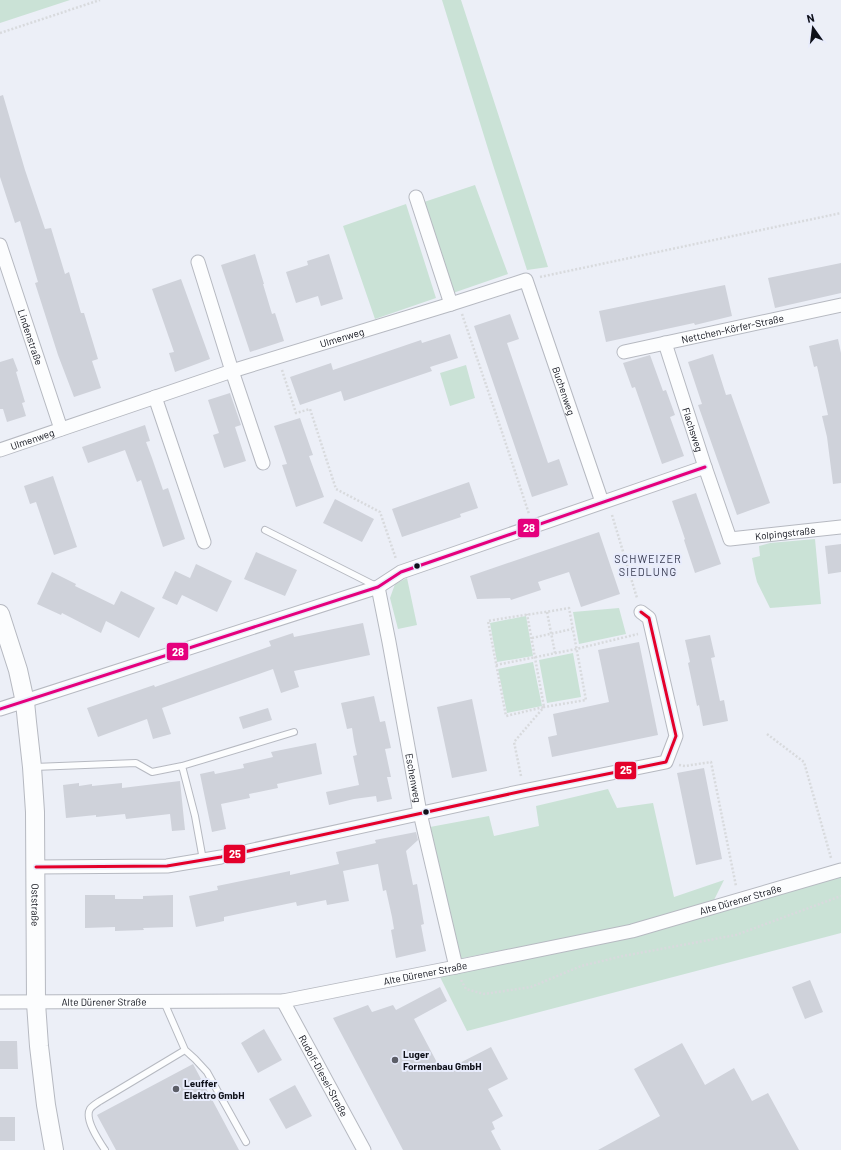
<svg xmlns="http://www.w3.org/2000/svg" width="841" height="1150" font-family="Barlow,sans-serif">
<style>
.green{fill:#cae2d6}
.building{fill:#cfd2da}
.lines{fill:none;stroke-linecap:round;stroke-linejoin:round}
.service-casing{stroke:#b6b9c1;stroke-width:8}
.minor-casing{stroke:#b6b9c1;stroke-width:15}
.secondary-casing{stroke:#b6b9c1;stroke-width:20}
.path{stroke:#d8dadd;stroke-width:2.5;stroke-dasharray:2 2;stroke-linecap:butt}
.service{stroke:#fcfdfe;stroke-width:6}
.minor{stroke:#fcfdfe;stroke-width:13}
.secondary{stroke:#fcfdfe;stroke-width:18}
.bus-1-casing{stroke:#e8ecfc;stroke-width:6}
.bus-2-casing{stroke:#e8ecfc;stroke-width:6}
.bus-1{stroke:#e5007d;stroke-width:3}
.bus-2{stroke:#e4002b;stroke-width:3}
.bus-dot{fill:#0e1019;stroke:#e8ecfc;stroke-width:1.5}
.poi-dot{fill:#5c5e67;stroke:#e8ecfc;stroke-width:1.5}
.labels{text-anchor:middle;stroke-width:4;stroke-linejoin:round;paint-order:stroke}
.street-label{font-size:10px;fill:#0e1019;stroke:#e8ecfc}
.poi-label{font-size:10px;font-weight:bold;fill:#0e1019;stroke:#e8ecfc;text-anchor:start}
.neighbourhood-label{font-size:11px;letter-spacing:1px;fill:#3d4055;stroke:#e8ecfc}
.line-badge{stroke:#e8ecfc;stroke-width:1.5}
.badge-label{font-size:11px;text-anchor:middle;font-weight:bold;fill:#fff}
</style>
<rect width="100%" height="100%" fill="#eceff7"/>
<path class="green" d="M0,0H70L0,23Z
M442,0H461L548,267L527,270L493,165Z
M475,185L508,274L453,293L424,202Z
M406,204L436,298L375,319L343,226Z
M466,365L475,398L450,406L440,373Z
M815,539L821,604L770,608L757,582L755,574L752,558L760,556L759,546L770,543Z
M407,578L417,625L398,629L390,598L395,584Z
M619,608L626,634L579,644L573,612Z
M526,616L533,656L497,662L490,623Z
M573,653L581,697L547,703L539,660Z
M533,662L542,706L507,713L498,669Z
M608,789L617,808L653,803L674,897L724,880L713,902L631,925L458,959L430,827L489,816L494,836L539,826L536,806Z
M841,874V933L467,1031L439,975Z"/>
<path class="building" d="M3,95L25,170L45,229L51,228L65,274L69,272L81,313H84L98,359L92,361L101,388L74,397L58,355L35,283L38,282L20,221L15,223L0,177V96Z
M255,254L264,284H263L272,314L275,313L284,341L250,352L221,265Z
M329,254L343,299L321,306L318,296L296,303L286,272L308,265L307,261Z
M841,263V293L775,308L768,278Z
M181,279L210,359L175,372L169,353L174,352L152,289Z
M725,285L732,316L695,325L694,323L606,342L599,311Z
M510,314L519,339L507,343L548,463L559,459L568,485L532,497L474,326Z
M450,334L458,358L430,367L432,371L344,401L341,391L300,405L290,377L331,363L333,370L421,340L422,343Z
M838,339L841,353V483L833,484L827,437L822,416L828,415L817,366L814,367L809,346Z
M713,354L726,395L731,394L770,503L737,515L698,405L702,404L688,362Z
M650,355L663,391L666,390L675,415L670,417L684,456L662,464L635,387L632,388L623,363Z
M13,358L18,371L16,372L25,402L22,403L26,416L7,422L3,409H0V362Z
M230,393L241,425L235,427L246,461L224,468L213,435L219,433L208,400Z
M300,418L313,455L309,456L324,497L296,507L282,465L287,464L274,426Z
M145,425L150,441L146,442L152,458L163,490L168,488L185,539L163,547L141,480L137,482L125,450L88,463L82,447Z
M53,476L77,547L54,555L36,502L30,504L24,486Z
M469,482L478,508L460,514L461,517L402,537L392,509Z
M696,493L721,564L695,573L684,540L685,539L672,501Z
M335,499L374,519L362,542L323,523Z
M599,532L620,594L581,607L569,572L538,582L541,590L511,600L510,598L477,599L470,576Z
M841,544V572L828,574L825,546Z
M256,552L297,570L285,596L244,579Z
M196,564L232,581L217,612L182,595L177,605L162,598L175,571L190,578Z
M52,572L76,584L75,586L114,605L121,591L155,608L139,638L106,621L101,633L62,613L61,615L37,604Z
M363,623L370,655L294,671L299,687L281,693L273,669L162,708L171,734L153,739L147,719L98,737L87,708L154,685L155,687L271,646L269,641L293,633L294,637Z
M710,635L715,657L711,658L720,701L724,700L728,721L703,726L699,705L697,706L688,663L690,662L685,640Z
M639,642L658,735L552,757L548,737L557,735L553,714L609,702L598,650Z
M374,696L380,722L385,721L391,748L385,749L391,777H387L392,799L377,802L376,796L354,799L329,805L326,792L359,785L353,756L357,755L354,741L352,728L347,729L341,703Z
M472,699L487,771L452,778L437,707Z
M268,708L272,720L243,729L239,717Z
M316,743L322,774L277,784L278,788L249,794L250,798L221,804L226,829L212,832L200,774L214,771L215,774L244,768L243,764L273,757L271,752Z
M704,768L722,859L696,865L677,773Z
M180,781L185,830L172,831L170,814L126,819L125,814L96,817V815L66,818L63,785L79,783V786L92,784V786L122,783V788Z
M416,832L418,840L406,851L413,885L417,884L424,924L421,925L426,951L396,958L391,930L394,929L392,917L386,890L383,891L378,864L343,871L349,901L327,905L326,900L297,906L296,902L224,917V921L196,927L189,896L218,890L217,886L290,871V875L339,864L336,852L376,843L375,840Z
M85,895H115V899H143V896L173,895V927L143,928L144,930L115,931V927L85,928Z
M810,980L823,1012L805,1019L792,987Z
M440,987L447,1001L414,1019L442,1072L491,1047L508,1079L488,1089L503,1116L492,1122L495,1129L491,1131L501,1150H403L333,1018L368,1005L372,1012L393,1005L396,1010Z
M264,1029L282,1060L258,1073L241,1043Z
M0,1041H17L18,1069H0Z
M682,1043L705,1085L734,1068L752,1101L768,1093L799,1150H598L660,1116L634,1069Z
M193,1064L239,1150H116L97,1115Z
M295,1085L312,1116L286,1129L269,1099Z
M0,1117H15V1141H0Z"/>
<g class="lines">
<g class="service-casing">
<path id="service" d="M265,530L376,586
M182,766L195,816L203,860
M34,767L136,763L152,772L182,766L294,732
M185,1050L195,1059L207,1072L246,1142
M105,1150C99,1141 84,1119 90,1109C92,1106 97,1103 100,1101L185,1050L164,1002"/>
</g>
<g class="minor-casing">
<g id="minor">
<path d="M416,197L451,304"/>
<path id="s1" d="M0,245L61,429"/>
<path d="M198,262L232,371L263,463"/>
<path id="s2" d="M665,343L705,467L730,539L841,527"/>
<path id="s3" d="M624,352L841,305"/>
<path d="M155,397L204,542"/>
<path id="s4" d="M0,450L232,371L451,304L526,280L602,502"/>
<path id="s5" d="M378,587L389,642L420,813L456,967"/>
<path d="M0,709L378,587L401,572L705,467"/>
<path d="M36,867L167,866L221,857L523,791L666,762L676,736L649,618L641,612"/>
<path id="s6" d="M283,1001L364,1150"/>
<path id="s7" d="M0,1002L283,1001L456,967L632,931L841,870"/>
</g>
</g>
<g class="secondary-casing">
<g id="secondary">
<path id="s8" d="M0,614L18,670L25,702L27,722L32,767L35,812L36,1003L39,1046L46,1105L54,1150"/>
</g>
</g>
<path class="path" d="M0,33L100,0
M540,277L841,213
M462,314L500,426L529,514
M282,370L296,413L310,409L336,489L380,512L396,559
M612,515L637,598
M547,612L555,653
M532,638L572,629
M496,665L576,649L638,634
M767,734L804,762L831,858
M679,765L685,766L711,762L736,886
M521,776L514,742L544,707L586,700L569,608C542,613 515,616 488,621L506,716L544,707L527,614
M461,980L466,989L484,994L531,987L581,966L623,956L736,935L841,896"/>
<use href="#service" class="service"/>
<use href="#minor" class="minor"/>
<use href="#secondary" class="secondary"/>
<g class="bus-1-casing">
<path id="bus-1" d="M0,709L378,587L401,572L705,467"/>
</g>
<g class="bus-2-casing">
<path id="bus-2" d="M36,867L167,866L221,857L523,791L666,762L676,736L649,618L641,612"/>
</g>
<use href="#bus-1" class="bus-1"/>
<use href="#bus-2" class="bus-2"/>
</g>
<g class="bus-dot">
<circle cx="417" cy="566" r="3.5"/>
<circle cx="426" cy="812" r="3.5"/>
</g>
<g class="poi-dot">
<circle cx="395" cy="1060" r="4"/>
<circle cx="176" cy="1089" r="4"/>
</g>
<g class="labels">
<g class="street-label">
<text dy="4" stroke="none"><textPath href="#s3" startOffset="111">Nettchen-Körfer-Straße</textPath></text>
<text dy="4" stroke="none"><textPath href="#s1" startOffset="97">Lindenstraße</textPath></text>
<text dy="4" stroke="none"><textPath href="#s4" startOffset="360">Ulmenweg</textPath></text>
<text dy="4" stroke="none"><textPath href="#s4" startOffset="670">Buchenweg</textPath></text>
<text dy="4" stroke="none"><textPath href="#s2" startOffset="91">Flachsweg</textPath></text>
<text dy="4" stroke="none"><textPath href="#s4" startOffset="34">Ulmenweg</textPath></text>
<text dy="4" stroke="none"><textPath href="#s2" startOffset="262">Kolpingstraße</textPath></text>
<text dy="4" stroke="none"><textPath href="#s5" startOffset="194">Eschenweg</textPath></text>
<text dy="4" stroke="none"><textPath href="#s7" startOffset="752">Alte Dürener Straße</textPath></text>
<text dy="4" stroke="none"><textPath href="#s8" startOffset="295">Oststraße</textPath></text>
<text dy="4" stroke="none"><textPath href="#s7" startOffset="428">Alte Dürener Straße</textPath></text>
<text dy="4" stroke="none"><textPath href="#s7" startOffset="104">Alte Dürener Straße</textPath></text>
<text dy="4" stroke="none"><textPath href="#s6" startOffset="85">Rudolf-Diesel-Straße</textPath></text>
</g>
<g class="poi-label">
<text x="403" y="1058">Luger<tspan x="403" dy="12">Formenbau GmbH</tspan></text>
<text x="184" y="1087">Leuffer<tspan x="184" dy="12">Elektro GmbH</tspan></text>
</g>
<g class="neighbourhood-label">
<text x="648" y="563">SCHWEIZER<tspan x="648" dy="13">SIEDLUNG</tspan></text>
</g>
</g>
<g class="line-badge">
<rect x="517" y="518" width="23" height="20" rx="4" fill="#e5007d"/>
<rect x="166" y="642" width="23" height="19" rx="4" fill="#e5007d"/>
<rect x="614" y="761" width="23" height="19" rx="4" fill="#e4002b"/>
<rect x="223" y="844" width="23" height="20" rx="4" fill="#e4002b"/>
</g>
<g class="badge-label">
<text x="529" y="532">28</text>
<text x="178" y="656">28</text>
<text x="626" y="774">25</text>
<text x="235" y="858">25</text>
</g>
<g transform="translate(813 28) rotate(346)" stroke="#e8ecfc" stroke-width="3" paint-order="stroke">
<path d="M0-3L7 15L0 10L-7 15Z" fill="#0e1019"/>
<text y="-6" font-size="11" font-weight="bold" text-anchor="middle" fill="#0e1019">N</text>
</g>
</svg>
